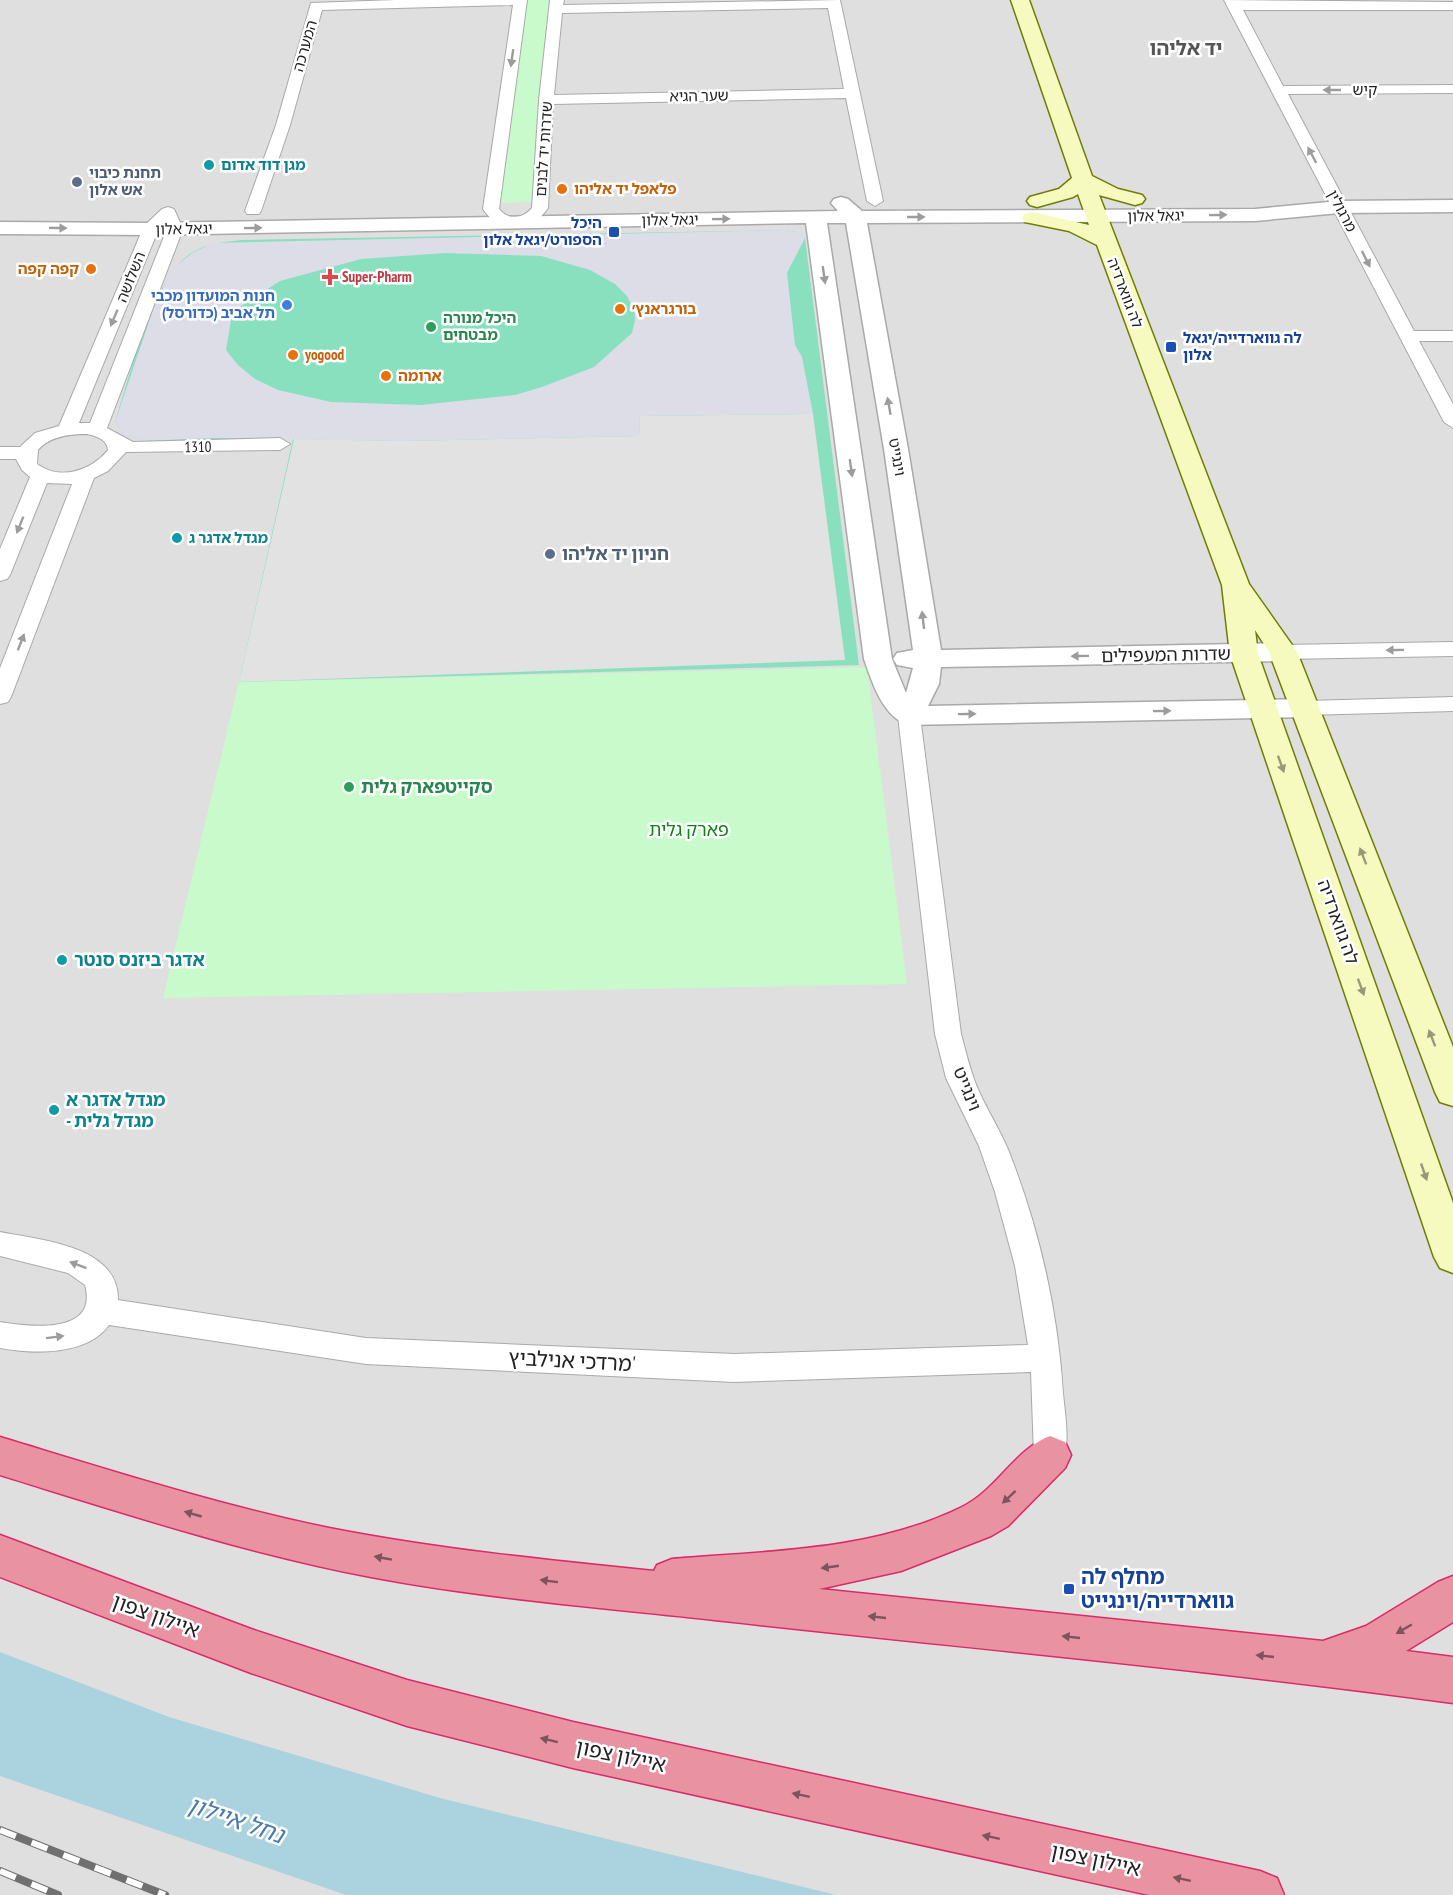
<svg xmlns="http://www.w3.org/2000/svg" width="1453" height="1895" font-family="'PT Sans Narrow','Noto Sans Hebrew',sans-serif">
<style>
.residential{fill:#e0dfdf}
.park{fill:#c8facc}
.pitch{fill:#88e0be}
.parking{fill:#e2e2e2}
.plaza{fill:#dddde8;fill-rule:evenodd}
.water{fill:#aad3df}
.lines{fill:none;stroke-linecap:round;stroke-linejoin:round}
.minor-casing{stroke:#a9a9a9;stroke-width:2}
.tertiary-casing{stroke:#a9a9a9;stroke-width:3}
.secondary-casing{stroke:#707d05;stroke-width:3}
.motorway-casing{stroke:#dc2a67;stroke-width:3}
.minor{fill:#fff;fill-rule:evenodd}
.tertiary{fill:#fff;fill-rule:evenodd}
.secondary{fill:#f7fabf;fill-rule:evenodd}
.motorway{fill:#e892a2;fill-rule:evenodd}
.rail-casing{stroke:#707070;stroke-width:8}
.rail{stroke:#fff;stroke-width:6;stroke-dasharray:17;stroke-linecap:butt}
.oneway{fill:#9c9c9c}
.oneway2{fill:#979978}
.oneway3{fill:#7b545c}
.culture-dot{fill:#0f9aa8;stroke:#fff;stroke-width:2}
.service-dot{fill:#5c6f8a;stroke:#fff;stroke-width:2}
.food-dot{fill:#e8710a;stroke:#fff;stroke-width:2}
.transit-dot{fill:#1a4fb4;stroke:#fff;stroke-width:2}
.health-dot{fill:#e0444e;stroke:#fff;stroke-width:2}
.shop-dot{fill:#3f7fe0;stroke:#fff;stroke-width:2}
.leisure-dot{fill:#2e9e5b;stroke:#fff;stroke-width:2}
.labels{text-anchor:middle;stroke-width:5;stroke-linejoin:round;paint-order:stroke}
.far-street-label{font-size:15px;fill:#222;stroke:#fff}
.far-culture-label{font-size:15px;font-weight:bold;fill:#0d838f;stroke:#fff;text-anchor:start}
.far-service-label{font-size:15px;font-weight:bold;fill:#4e5e75;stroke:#fff;text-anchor:start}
.far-food-label{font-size:15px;font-weight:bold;fill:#c56008;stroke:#fff;text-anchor:start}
.far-transit-label{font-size:15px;font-weight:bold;fill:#164399;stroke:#fff;text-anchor:end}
.far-health-label{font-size:15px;font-weight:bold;fill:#be3a42;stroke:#fff;text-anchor:start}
.far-shop-label{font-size:15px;font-weight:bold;fill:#366cbe;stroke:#fff;text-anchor:end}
.far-leisure-label{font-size:15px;font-weight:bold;fill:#27864d;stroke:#fff;text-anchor:start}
.service-label{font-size:18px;font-weight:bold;fill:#4e5e75;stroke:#fff;text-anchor:start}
.street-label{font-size:18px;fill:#222;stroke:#fff}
.leisure-label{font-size:18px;font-weight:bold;fill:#27864d;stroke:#fff;text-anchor:start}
.park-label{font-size:18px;fill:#0c8416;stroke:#fff}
.culture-label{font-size:18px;font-weight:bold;fill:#0d838f;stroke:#fff;text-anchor:start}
.far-district-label{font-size:20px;font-weight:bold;fill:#555;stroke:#fff}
.near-street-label{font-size:21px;fill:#222;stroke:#fff}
.near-transit-label{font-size:21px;font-weight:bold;fill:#164399;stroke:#fff;text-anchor:start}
.near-water-label{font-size:24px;font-style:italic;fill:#4a7aab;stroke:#fff}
</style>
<rect width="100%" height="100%" fill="#f2efe9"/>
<path class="residential" d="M0,0H1453V1895H0Z"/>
<path class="park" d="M525,0H553L533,202L497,203Z
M867,667L907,984L163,998L239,682Z"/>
<path class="pitch" d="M785,230L798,232L805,238L859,665L239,682L293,439L144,441L124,435L115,422C129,379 154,274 193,252C209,243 224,242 242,240Z"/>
<path class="parking" d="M813,414L845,660L239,682L294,439L402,441L639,436L640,416Z"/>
<path class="plaza" d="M785,230L798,232L805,238L787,273L795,345L802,357L813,414L640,416L639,436L402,441L212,438L144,441L124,435L115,422L156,301L174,268L192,253L213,243ZM445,253L541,256L590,270L615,284L627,296L634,310L635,320L632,333L594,367L542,387L515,395L421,405L331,402L278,390L255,379L238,365L226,350L231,320L241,306L280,281L361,259Z"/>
<path class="water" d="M0,1652L169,1717L440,1798L836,1895H346L0,1776Z"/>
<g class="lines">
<g class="minor-casing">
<path id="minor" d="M396,0H527L499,209C509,221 522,219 532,208L539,100L550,0H564L563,5L840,0L883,201L875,206L867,201L846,98L553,104L548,208C532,232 499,234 483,209L513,5L322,10L290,125L261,211L259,214H247L245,211L276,125L311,3ZM828,8L844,89L554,95L562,13Z
M1224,0L1453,2V10H1243L1283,86L1453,85V93L1288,94L1414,331H1453V341H1419L1453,404V428L1444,422Z
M168,207L174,209L183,229L107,428L133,442L280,438L290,444L280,450L126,452L108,471L94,478L11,697L8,702L0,704V668L72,484L47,483L10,575L7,579L0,581V549L30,477L22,470L16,459H0V447H20L35,433L59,426L144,226L162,209ZM165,223L167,229L90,423H79L159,228ZM87,434C96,436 107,439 108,450C91,471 60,481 37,464L38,450C50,436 70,434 87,434Z
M1453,642V656L1283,659L1275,657L1272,652L1275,647L1283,645Z
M1453,697V711L1306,715L1298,713L1295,708L1298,703L1306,701Z
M909,709L917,711L920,716L961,1034C966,1052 970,1070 977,1087C987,1111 1002,1132 1011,1157C1040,1232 1058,1313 1063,1393C1065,1416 1071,1444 1061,1465L1050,1470L1039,1465L1034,1455L1031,1372L734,1382L366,1364L109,1325C87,1356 33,1354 0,1348V1322C30,1327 99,1335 85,1285L68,1273L0,1256V1232C39,1240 119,1245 118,1300L366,1338L734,1354L1028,1345L1015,1266L995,1192L979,1146L946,1078L935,1034L898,716L901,711Z"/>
</g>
<g class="tertiary-casing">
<path id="tertiary" d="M841,197L848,199L862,211L1255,209L1339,201L1453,200V212L1339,213L1255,221L867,223L908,449L941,650L1283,643L1293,646L1297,652L1293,658L1283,661L941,667L939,684L928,706L1306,699L1316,701L1321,708L1316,715L1306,717L909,725C883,718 872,682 864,659L806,223L150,235L0,234V222L150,223L838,211L831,203L834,199ZM827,223H846L884,449L913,650L897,653L893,659L897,665L913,668L906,693L892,659Z"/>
</g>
<g class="secondary-casing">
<path id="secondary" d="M1011,0H1029L1092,176L1118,189L1142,195L1145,199L1142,203L1135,205L1099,195L1249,584L1297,652L1453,1047V1106L1440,1102L1435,1092L1269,652L1255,630L1258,654L1453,1203V1273L1440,1268L1434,1257L1230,654L1222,585L1097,245L1069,231L1025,222L1022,218L1025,214L1032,212L1089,225L1078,194L1073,197L1037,207L1030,205L1027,201L1030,197L1059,189L1072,178Z"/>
</g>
<g class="motorway-casing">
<path id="motorway" d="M1050,1436L1065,1442L1071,1455L1065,1468L1008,1526L991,1536L901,1571L819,1589L1323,1641L1366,1626L1438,1582L1453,1576V1622L1406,1651L1453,1657V1703C1211,1670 967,1648 724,1621C606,1608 488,1599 371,1577C245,1553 123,1513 0,1475V1437C109,1470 218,1505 329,1528C436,1549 545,1560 654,1571L657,1565L672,1559C769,1551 873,1551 962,1507C997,1490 1014,1450 1050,1436Z
M0,1535L251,1629L407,1680L573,1722L1260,1871L1277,1878L1284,1895H1149L573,1768L407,1726L251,1673L0,1577Z"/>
</g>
<use href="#minor" class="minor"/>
<use href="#tertiary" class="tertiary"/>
<use href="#secondary" class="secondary"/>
<use href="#motorway" class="motorway"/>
<g class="rail-casing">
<path id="rail" d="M0,1830L165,1895
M0,1871L58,1895"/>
</g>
<use href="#rail" class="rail"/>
</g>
<defs><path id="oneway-solid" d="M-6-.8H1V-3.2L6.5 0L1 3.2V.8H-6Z" transform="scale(1.5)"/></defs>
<g class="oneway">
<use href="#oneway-solid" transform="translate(512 58) rotate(98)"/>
<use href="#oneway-solid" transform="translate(1332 90) rotate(180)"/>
<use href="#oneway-solid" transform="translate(1312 155) rotate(-118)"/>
<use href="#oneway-solid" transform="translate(1218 215) rotate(-1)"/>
<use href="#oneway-solid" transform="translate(916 217)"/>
<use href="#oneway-solid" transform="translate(721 219) rotate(-1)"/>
<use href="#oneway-solid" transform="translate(58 228) rotate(1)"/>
<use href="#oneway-solid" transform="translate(253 228) rotate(-1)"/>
<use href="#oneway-solid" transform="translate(1366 259) rotate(63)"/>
<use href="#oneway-solid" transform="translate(824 275) rotate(82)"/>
<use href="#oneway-solid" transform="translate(114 318) rotate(113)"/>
<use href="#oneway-solid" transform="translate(889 406) rotate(-100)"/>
<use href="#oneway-solid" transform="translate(851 468) rotate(82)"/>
<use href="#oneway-solid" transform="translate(20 525) rotate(112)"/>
<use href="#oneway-solid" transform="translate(923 620) rotate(-97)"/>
<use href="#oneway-solid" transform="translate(21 642) rotate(-69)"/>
<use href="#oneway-solid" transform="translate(1395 650) rotate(179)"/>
<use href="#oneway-solid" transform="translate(1080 656) rotate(179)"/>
<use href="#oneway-solid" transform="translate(1162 711) rotate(-1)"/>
<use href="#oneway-solid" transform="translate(967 714) rotate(-1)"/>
<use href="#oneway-solid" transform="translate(78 1265) rotate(-159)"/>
<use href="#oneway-solid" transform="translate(55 1337) rotate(-7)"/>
</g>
<g class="oneway2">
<use href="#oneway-solid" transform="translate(1281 764) rotate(70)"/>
<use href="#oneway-solid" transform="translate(1363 856) rotate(-111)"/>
<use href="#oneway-solid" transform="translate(1361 987) rotate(70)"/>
<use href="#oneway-solid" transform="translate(1432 1038) rotate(-111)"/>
<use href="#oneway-solid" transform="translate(1424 1172) rotate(71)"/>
</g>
<g class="oneway3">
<use href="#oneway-solid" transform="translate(1009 1497) rotate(137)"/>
<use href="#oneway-solid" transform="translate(193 1514) rotate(-164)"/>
<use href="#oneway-solid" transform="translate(383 1558) rotate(-170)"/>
<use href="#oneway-solid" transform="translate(830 1567) rotate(172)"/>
<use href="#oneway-solid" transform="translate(549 1581) rotate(-173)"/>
<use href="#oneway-solid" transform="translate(877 1617) rotate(-174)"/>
<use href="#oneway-solid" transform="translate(1404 1629) rotate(150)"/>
<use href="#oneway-solid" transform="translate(1071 1637) rotate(-174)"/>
<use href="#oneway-solid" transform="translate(1265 1656) rotate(-174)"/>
<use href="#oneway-solid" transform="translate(549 1740) rotate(-166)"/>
<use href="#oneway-solid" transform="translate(801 1795) rotate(-168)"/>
<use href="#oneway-solid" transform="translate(991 1837) rotate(-168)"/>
<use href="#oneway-solid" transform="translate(1182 1879) rotate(-168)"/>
</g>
<g class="culture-dot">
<circle cx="209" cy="165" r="6"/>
<circle cx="177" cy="538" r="6"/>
<circle cx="62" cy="960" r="6"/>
<circle cx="54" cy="1110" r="6"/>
</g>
<g class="service-dot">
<circle cx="77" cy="182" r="6"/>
<circle cx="550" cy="554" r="6"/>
</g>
<g class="food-dot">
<circle cx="562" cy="189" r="6"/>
<circle cx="91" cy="269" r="6"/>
<circle cx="620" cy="309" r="6"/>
<circle cx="293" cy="355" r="6"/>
<circle cx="386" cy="376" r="6"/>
</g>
<g class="transit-dot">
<rect x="608" y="226" width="12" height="12" rx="3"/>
<rect x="1165" y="341" width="12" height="12" rx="3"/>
<rect x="1063" y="1583" width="12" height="12" rx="3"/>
</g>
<path class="health-dot" d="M327 268h6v6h6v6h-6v6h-6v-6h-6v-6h6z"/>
<circle class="shop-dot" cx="287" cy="305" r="6"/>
<g class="leisure-dot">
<circle cx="431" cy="327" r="6"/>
<circle cx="349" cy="787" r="6"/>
</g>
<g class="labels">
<g class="far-street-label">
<text transform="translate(305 46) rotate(-74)" y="5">המערכה</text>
<text x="1365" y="95">קיש</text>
<text transform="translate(699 96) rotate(-1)" y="5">שער הגיא</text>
<text transform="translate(544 149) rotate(-86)" y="5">שדרות יד לבנים</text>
<text transform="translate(1342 211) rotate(62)" y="5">מרגולין</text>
<text transform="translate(1156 216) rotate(-1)" y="5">יגאל אלון</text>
<text transform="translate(670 220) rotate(-1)" y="5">יגאל אלון</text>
<text transform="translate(184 229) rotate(-1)" y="5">יגאל אלון</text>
<text transform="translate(131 277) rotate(-68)" y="5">השלושה</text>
<text transform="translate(1125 293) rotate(69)" y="5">לה גווארדיה</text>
<text transform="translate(198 447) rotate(-1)" y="5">1310</text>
<text transform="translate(897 457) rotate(80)" y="5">וינגייט</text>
</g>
<g class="far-culture-label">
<text x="221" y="170">מגן דוד אדום</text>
<text x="189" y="543">מגדל אדגר ג</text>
</g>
<g class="far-service-label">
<text x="89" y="178">תחנת כיבוי<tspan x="89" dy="17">אש אלון</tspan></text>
</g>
<g class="far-food-label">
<text x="574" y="194">פלאפל יד אליהו</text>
<text x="79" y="274" text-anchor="end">קפה קפה</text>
<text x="632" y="314">בורגראנץ׳</text>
<text x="305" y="360">yogood</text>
<text x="398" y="381">ארומה</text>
</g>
<g class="far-transit-label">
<text x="602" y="228">היכל<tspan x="602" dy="17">הספורט/יגאל אלון</tspan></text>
<text x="1183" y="343" text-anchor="start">לה גווארדייה/יגאל<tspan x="1183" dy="17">אלון</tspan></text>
</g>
<g class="far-health-label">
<text x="342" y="282">Super-Pharm</text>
</g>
<g class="far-shop-label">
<text x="275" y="301">חנות המועדון מכבי<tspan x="275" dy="17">תל אביב (כדורסל)</tspan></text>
</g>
<g class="far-leisure-label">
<text x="443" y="323">היכל מנורה<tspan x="443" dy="17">מבטחים</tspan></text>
</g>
<g class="service-label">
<text x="562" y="560">חניון יד אליהו</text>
</g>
<g class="street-label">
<text transform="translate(1166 655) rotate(-1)" y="6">שדרות המעפילים</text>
<text transform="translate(1338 922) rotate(70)" y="6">לה גווארדיה</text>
<text transform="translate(967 1089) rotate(68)" y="6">וינגייט</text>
</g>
<g class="leisure-label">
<text x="361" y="793">סקייטפארק גלית</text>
</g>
<g class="park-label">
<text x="689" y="836">פארק גלית</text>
</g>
<g class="culture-label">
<text x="74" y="966">אדגר ביזנס סנטר</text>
<text x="66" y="1106">מגדל אדגר א<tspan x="66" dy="21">- מגדל גלית</tspan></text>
</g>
<g class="far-district-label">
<text x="1186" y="55">יד אליהו</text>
</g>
<g class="near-street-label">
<text transform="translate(572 1361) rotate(3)" y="7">מרדכי אנילביץ'</text>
<text transform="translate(156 1616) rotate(20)" y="7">איילון צפון</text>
<text transform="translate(621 1756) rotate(12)" y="7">איילון צפון</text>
<text transform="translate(1096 1860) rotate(12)" y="7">איילון צפון</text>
</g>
<g class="near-transit-label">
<text x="1081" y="1584">מחלף לה<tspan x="1081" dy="24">גווארדייה/וינגייט</tspan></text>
</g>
<g class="near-water-label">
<text transform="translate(236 1820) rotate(19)" y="8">נחל איילון</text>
</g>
</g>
</svg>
